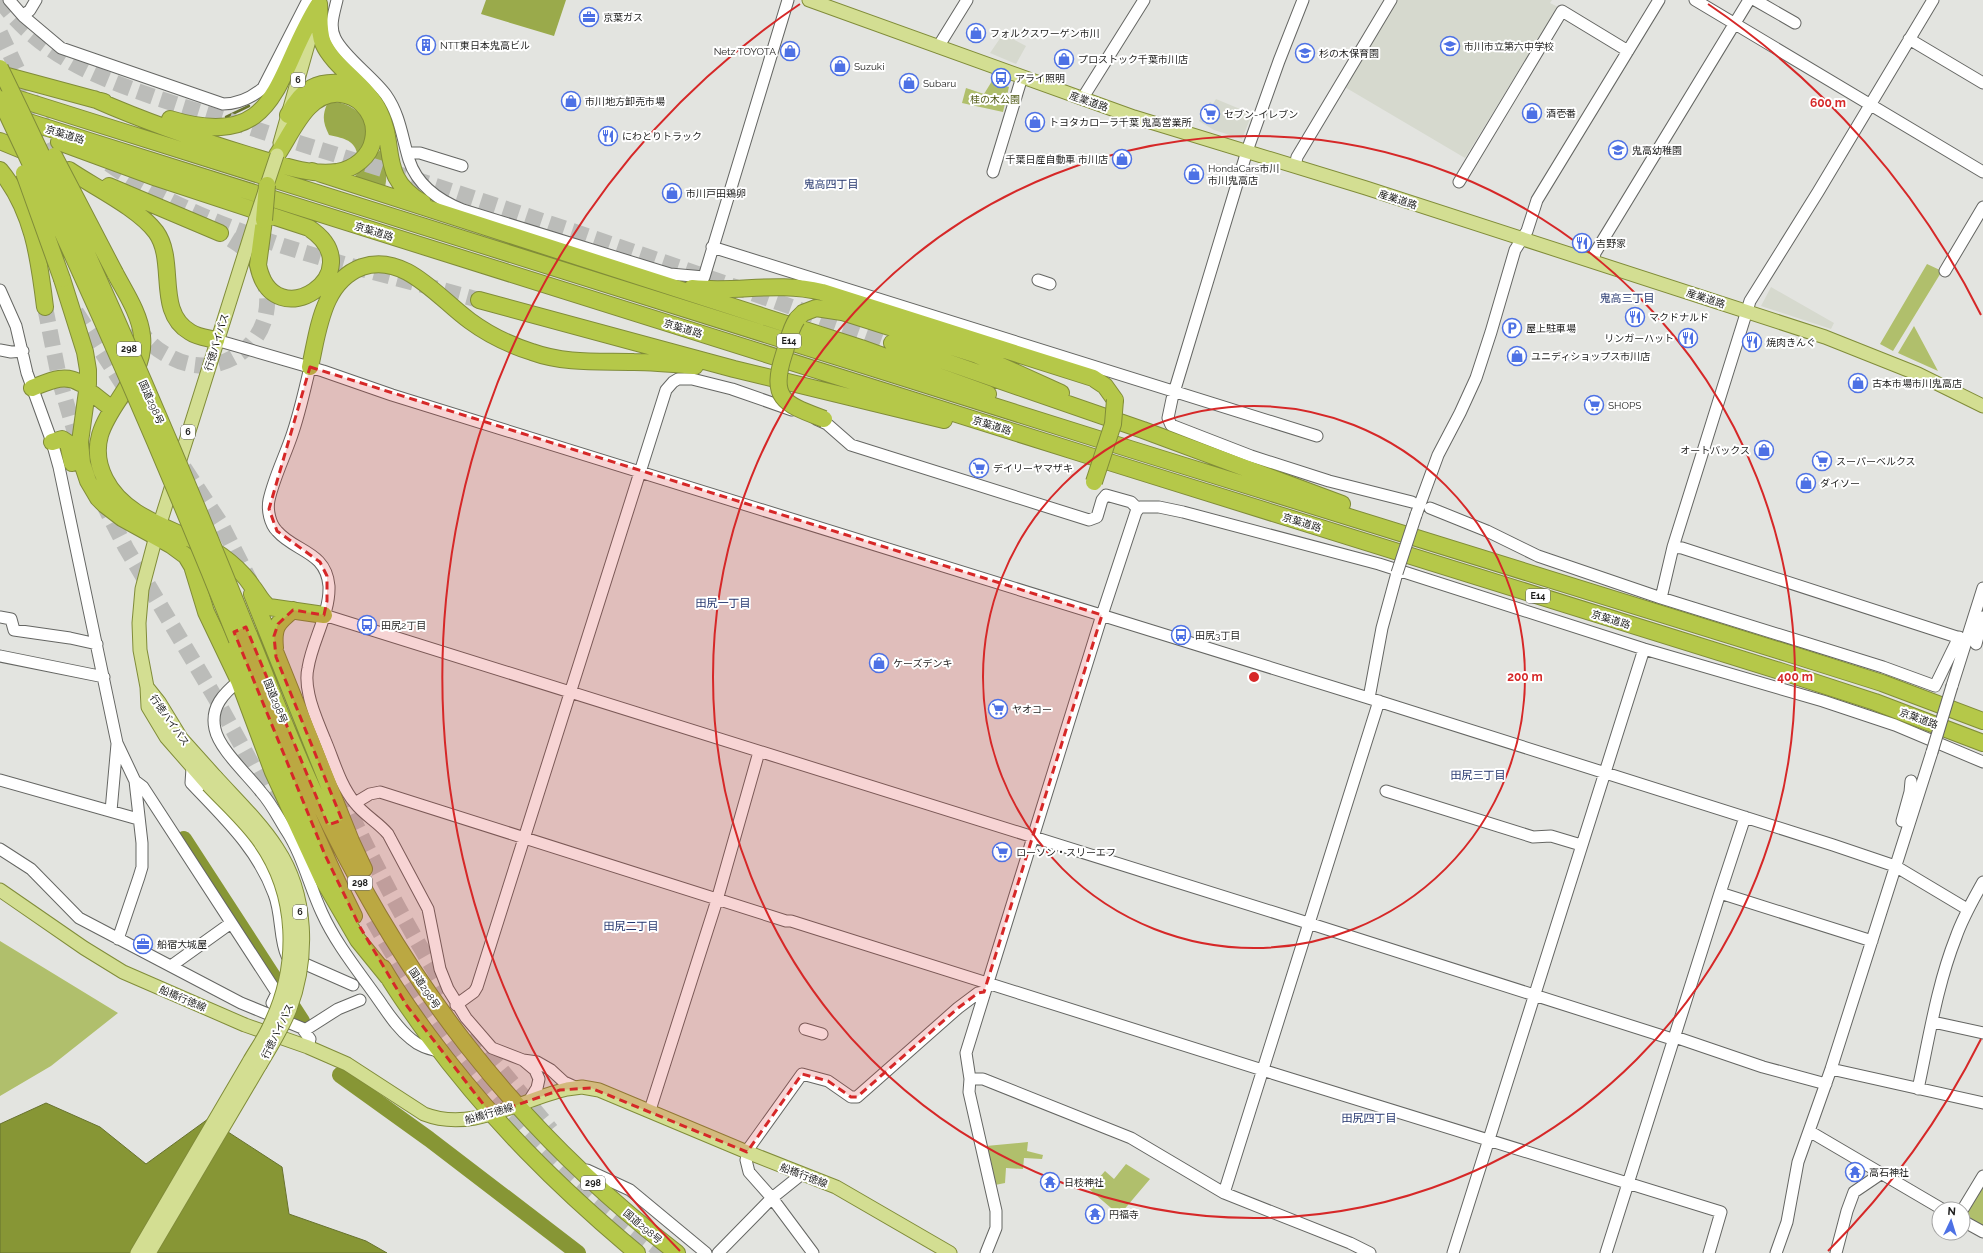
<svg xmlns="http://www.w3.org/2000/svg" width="1983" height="1253" font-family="Raleway,'Noto Sans JP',sans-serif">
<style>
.built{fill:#d6d9ce}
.green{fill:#b0bf6c}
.forest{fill:#9aaa4b}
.water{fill:#879635;stroke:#67722e}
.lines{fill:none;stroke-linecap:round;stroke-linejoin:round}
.stream{stroke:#67722e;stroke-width:2.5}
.river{stroke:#879635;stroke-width:16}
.highway-tunnel{stroke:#bbbcb9;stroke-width:16;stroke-dasharray:16 8;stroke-linecap:butt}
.minor-casing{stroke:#656663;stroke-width:13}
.major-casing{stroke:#808c39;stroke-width:15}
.highway-casing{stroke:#808c39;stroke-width:18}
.minor{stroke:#fff;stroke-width:11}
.major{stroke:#d3de92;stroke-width:13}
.highway{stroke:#b5c849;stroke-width:16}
.minor-bridge-casing{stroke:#656663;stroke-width:13;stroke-linecap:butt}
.major-bridge-casing{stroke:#808c39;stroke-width:15;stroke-linecap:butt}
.highway-bridge-casing{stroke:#808c39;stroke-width:18;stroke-linecap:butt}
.minor-bridge{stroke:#fff;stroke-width:11}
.major-bridge{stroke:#d3de92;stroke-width:13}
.highway-bridge{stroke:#b5c849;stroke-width:16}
.marked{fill:#d62828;fill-opacity:0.2;stroke:#d62828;stroke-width:3;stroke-dasharray:8 5;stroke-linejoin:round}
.ring{fill:none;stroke:#d62828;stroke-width:2}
.labels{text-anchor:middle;stroke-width:4;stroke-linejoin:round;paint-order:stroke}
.shield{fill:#fff;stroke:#616160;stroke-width:1}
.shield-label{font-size:9px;font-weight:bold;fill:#1d1d1c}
.poi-label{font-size:10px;fill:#1d1d1c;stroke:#fff;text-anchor:start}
.park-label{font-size:10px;fill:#4f5913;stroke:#fff}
.street-label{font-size:10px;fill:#1d1d1c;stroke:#fff}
.neighbourhood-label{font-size:11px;fill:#23356d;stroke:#fff}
.centre{fill:#d62828;stroke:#fff;stroke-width:2}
.ring-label{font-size:12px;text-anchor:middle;font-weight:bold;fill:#d62828;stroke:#fff;stroke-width:4;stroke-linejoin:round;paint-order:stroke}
</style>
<rect width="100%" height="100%" fill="#e3e4e0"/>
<path class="built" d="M1395,0H1552L1550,3L1558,7L1465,158L1343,86Z
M1003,34L1026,46L1016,64L990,53Z
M1216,99L1252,114L1242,139L1214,130L1199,121L1210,102L1213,104Z
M1771,287L1834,323L1831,329L1761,306Z"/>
<path class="green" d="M992,81L1009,87L1003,112L962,103L966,88L984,94Z
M1927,264L1942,271L1893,351L1880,344Z
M1914,326L1938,371L1898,353Z
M0,941L118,1013L51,1066L0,1096Z
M1028,1142L1027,1151L1043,1155L1042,1159L1024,1158L1023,1169L1006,1168L1005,1183L995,1185L986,1146Z
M1126,1164L1150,1179L1122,1212L1118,1214L1089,1189L1105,1171L1114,1179Z
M1983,1182V1230L1964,1219L1963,1216Z"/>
<path class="forest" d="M486,0H566L554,36L481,14Z
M332,102C347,102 364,112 367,128C369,136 364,145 361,153H357C354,139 341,138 329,135C323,123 322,116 327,104Z
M380,150L383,152C385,164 388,175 385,187L354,177Z"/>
<path class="water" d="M46,1103L100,1127L146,1164L208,1119L282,1167L289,1214L366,1241L387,1253H0V1124Z"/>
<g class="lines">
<path class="stream" d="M226,117L249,106"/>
<path class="river" d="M184,839L302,1021
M340,1075L429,1139L578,1253"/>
<path class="highway-tunnel" d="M0,0C22,31 56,56 90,72C134,92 181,106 227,120C288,140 350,159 411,178C573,230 732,285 892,343
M0,33L60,160
M109,164C218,240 353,265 479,300
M45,307L60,382L80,449
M76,312L133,400
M137,326C144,338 155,349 167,355C222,389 286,335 262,275C259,268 255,260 250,254C241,245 231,239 220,233
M184,468L221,524L250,581
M102,501L126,548L216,699L276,808
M331,771C365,847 403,921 447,991
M373,920C446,1051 547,1161 663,1253
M474,1032L493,1060L551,1130"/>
<g class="minor-casing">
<path id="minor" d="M9,0L23,16L61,48L223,104C238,104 251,98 263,88L308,0
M337,0C334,13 329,26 335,38C343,56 373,77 386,95C400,115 402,137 409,160C417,185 440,201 463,210L670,274L704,277L788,0
M1303,0L1279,61L1247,151L1172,399L1168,418L1171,425L1251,456L1329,481L1412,502
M1695,0L1983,172
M1755,0L1795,23
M23,16L30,10L36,0
M1909,39L1983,83
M938,47L967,0
M1082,99L1144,0
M408,153H420L462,166
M1295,166L1297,157L1391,0
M993,172L1022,77
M1459,182L1562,11L1628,51
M712,247L1317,436
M1593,262L1595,253L1749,0
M1945,271L1983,207
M1038,280L1050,284
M0,290L16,326L27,373L52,442L59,467L117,743L135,781L142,843V867L139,877L118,939
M216,340L323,371L392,395L1378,701L1833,845L1895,866L1967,909
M0,350L11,352L23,351
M310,367C305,389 300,411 293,432C286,454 274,477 269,500C267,510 270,524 277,531C295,552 326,551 329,586C330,614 312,641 308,668C306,676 307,686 309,695C312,710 319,725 325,740C334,761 340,785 355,803C364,815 378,822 388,834L428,909L440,969L448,989L466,1018L492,1048L523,1060L537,1062L551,1070L564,1082L575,1087
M816,419L827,424L851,445L1089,520L1097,517L1102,500L1106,495L1131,502L1138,509
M1430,508L1487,531L1538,556L1661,598L1883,667L1935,686L1959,637
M1416,515L1438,455L1460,413L1476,378L1491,332L1515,250L1527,231L1537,200L1659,0
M1673,547L1682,548L1963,639
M1661,598L1673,547L1750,301L1818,192L1933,0
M324,615L1308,923L1669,1038H1678L1763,1067L1826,1084
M0,617L11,619L14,630L70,638L97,644
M1976,644L1983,617
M0,656L104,677
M239,681C224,693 210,707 215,729C219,749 248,775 261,792C271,803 278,817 286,830C303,856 309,885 322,913C336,944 359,972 378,999C388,1013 397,1028 411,1039C420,1047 430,1049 441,1052
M1952,686L1983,588
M1369,698L1382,628L1397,573
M192,768L191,783C224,818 257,848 274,894C282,914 279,939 287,956L353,985
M0,780L138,819
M135,781L143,787L277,993L272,1003
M1386,791L1533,837L1551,836L1581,845
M355,803L370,794L380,792L786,921H791L1275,1074L1721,1212L1709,1253
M111,811L117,744
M1902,821L1910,792L1911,781
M0,849L31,869L79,918L241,1003L302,1028L310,1039L308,1047
M1720,893L1872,941
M171,966L231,923
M456,1005L474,992L477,987L666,390L673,382L678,379H692L732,389L792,410
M1933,1022L1983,1033
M805,1029L822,1034
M305,1030L338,1009L360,1000
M523,1060L535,1070L539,1079L537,1088L529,1101
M1831,1069L1983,1103
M970,1079H983L1131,1138L1224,1193L1350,1243L1370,1253
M1918,1089C1929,1038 1937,985 1956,937C1963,917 1973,900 1983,882
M650,1110L717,900L759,752
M1809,1131L1942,1209
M587,1170L630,1190L706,1253
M1224,1193L1379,701
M1963,1209L1983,1176
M1963,1221L1983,1232
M718,1253L772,1198L802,1174
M813,1253L772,1198L749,1172L746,1160L749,1148L802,1074L828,1081L851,1097H857L958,1008L978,993L984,992
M986,1253L996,1228V1211L969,1092L970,1079L966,1053L1102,615L1136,512L1140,507H1159L1183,512L1379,564L1644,649L1823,701L1895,725L1983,762
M1453,1253L1644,649
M1606,1253L1720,893L1745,817
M1776,1253L1787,1222L1798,1162L1831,1069L1932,752
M1836,1253L1847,1211L1854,1192L1882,1173"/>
</g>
<g class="major-casing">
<path id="major" d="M809,0L1134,117L1366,188L1825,337L1918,374L1983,406
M280,143L314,23
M147,687L159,702L181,738L216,777
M208,785L166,737L148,707L147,687L140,650L139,623L142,589L156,536L256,218
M0,890L84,948L123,972L245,1025L308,1047L347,1064L424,1114C473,1133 519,1100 567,1089L582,1087L599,1090L747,1152L836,1187L950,1253
M137,1253L250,1060
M149,1253L260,1065"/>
</g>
<g class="highway-casing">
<path id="highway" d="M319,4C320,16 318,32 323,43C334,68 367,85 379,111C397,147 378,177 423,203
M0,74L104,102
M3,94L1130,449L1787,653L1882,683L1983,721
M94,99C144,121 195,139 248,155C276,163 307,176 337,172C354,169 370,157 373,140C376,126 372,114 362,104C356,98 349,95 341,94C308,90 292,133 277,155
M288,115C302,89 317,79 348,84
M16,118L1090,456L1783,672L1875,702L1983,743
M170,119C281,153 274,74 319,4
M0,141L34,155
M59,142L157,178L309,228C375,272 273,340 258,265L264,220
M0,170C33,210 39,258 45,307
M69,170C94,187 138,208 156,232C177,261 155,312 190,332C197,337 208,338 216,340
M312,171L861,348L988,394
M109,186L220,233
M115,273C125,292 140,314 142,336C148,392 75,419 105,479C127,523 185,530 222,556C233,564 244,574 252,586C258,593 261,602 269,607L324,615
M62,279L85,352L88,370V384L80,442L82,463L88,481L98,498L105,505L122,518L171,545L186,556L192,566L206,612L239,681L273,772L322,878L358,940L388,977
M692,288C738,293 776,281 822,292L1093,378L1105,386L1115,400
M479,300L734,369L944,420
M797,319L803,313L816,308L842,312L977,355L1061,393
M892,343L1143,430L1342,504
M310,367C315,345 318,321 328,300C335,285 346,273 362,267C405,252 439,299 470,321C489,335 510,345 532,352C565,364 600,361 634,362C654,362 674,364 695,366
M32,388C48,382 64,373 80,383
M93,394L112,409
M52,442L62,439L68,443L72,463
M252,594L351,841L364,869
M249,635C271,688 290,742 315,794C402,980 514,1127 677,1253
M237,640C274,733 309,827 354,916
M275,648C273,627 277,623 293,610
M383,968C396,991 412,1013 428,1035C491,1120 557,1186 637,1253"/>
</g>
<use href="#minor" class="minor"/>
<use href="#major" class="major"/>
<use href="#highway" class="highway"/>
<g class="minor-bridge-casing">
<path id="minor-bridge" d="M1397,573L1416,515
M1932,752L1952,686"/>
</g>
<g class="major-bridge-casing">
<path id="major-bridge" d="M256,218L277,155
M216,777C237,800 260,822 277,848C308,895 309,958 290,1009C282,1029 271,1047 260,1065
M208,785C224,802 243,819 257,838C298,893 299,965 270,1025C265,1037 257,1048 250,1060"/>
</g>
<g class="highway-bridge-casing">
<path id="highway-bridge" d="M0,68C90,253 172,443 249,635
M0,99C85,277 164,457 237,640
M54,156L115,273
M24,173L62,279
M264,220L267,185
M797,319C790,329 788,342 784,354C769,400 785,404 824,419
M1094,482L1113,424L1115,400"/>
</g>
<use href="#minor-bridge" class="minor-bridge"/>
<use href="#major-bridge" class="major-bridge"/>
<use href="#highway-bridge" class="highway-bridge"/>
</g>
<path class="marked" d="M310,367L1102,615L984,992L978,993L958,1008L857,1097H851L828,1081L802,1074L747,1152L591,1088L560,1090L491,1114L407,1006L360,927L325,855L234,632L246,627L328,825L342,820L276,657L274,636L278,624L293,610L324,615L327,601V576L320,562L277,531L269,509Z"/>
<g class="ring">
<circle cx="1254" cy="677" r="271"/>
<circle cx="1254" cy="677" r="541"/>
<path d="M1981 1039A812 812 0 0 1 1828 1251M680 1251A812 812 0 0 1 800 4M1708 4A812 812 0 0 1 1981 315"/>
</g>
<defs>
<g id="office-ring" transform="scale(1)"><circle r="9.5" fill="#fff" stroke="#4d71e5" stroke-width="1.5"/><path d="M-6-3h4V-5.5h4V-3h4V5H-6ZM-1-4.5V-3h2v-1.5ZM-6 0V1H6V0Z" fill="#4d71e5"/></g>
<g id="shop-ring" transform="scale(1)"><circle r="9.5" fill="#fff" stroke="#4d71e5" stroke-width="1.5"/><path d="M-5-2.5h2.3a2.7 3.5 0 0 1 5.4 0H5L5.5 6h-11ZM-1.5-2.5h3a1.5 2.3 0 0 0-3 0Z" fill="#4d71e5"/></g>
<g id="building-ring" transform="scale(1)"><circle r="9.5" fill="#fff" stroke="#4d71e5" stroke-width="1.5"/><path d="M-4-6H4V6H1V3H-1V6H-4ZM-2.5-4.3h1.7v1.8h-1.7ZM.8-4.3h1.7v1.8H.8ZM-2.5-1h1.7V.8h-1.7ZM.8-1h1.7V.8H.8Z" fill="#4d71e5"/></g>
<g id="school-ring" transform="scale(1)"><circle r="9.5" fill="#fff" stroke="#4d71e5" stroke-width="1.5"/><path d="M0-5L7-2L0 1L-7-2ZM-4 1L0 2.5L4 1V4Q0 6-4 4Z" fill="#4d71e5"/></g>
<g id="bus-ring" transform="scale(1)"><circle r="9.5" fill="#fff" stroke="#4d71e5" stroke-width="1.5"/><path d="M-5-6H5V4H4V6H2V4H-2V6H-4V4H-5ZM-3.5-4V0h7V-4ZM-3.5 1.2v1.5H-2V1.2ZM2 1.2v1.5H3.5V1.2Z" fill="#4d71e5"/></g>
<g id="supermarket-ring" transform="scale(1)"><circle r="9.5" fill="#fff" stroke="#4d71e5" stroke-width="1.5"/><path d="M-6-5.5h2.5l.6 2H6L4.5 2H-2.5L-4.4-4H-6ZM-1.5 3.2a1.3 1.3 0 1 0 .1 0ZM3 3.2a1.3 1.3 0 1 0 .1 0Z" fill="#4d71e5"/></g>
<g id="restaurant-ring" transform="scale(1)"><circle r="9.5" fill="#fff" stroke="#4d71e5" stroke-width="1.5"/><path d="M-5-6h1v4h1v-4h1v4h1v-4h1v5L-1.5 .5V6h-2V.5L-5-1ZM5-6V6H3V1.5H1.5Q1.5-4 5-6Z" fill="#4d71e5"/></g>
<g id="parking-ring" transform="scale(1)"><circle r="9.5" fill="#fff" stroke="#4d71e5" stroke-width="1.5"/><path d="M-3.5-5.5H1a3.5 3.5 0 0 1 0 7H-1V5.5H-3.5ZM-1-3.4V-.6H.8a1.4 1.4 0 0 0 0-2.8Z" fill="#4d71e5"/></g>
<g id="temple-ring" transform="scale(1)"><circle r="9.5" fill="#fff" stroke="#4d71e5" stroke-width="1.5"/><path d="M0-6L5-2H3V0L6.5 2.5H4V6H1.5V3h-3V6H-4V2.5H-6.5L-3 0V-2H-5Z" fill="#4d71e5"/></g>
</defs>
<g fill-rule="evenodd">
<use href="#office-ring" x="589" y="17"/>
<use href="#shop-ring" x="976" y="33"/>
<use href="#building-ring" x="426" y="45"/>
<use href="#school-ring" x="1450" y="46"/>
<use href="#shop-ring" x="790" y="51"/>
<use href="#school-ring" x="1305" y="53"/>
<use href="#shop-ring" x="1064" y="59"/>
<use href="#shop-ring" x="840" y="66"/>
<use href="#bus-ring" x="1001" y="78"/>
<use href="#shop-ring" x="909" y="83"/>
<use href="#shop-ring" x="571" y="101"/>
<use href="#shop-ring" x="1532" y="113"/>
<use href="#supermarket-ring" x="1210" y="114"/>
<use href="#shop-ring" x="1035" y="122"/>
<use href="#restaurant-ring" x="608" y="136"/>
<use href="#school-ring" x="1618" y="150"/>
<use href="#shop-ring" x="1122" y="159"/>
<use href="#shop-ring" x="1194" y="174"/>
<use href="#shop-ring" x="672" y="193"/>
<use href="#restaurant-ring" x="1582" y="243"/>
<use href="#restaurant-ring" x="1635" y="317"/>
<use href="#parking-ring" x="1512" y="328"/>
<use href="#restaurant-ring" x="1688" y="338"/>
<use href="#restaurant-ring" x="1752" y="342"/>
<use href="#shop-ring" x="1517" y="356"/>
<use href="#shop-ring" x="1858" y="383"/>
<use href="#supermarket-ring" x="1594" y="405"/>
<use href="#shop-ring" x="1764" y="450"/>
<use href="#supermarket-ring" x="1822" y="461"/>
<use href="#supermarket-ring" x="979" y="468"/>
<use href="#shop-ring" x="1806" y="483"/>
<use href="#bus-ring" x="367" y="625"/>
<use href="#bus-ring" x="1181" y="635"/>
<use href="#shop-ring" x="879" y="663"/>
<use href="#supermarket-ring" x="998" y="709"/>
<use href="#supermarket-ring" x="1002" y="852"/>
<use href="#office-ring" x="143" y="944"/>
<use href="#temple-ring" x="1855" y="1172"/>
<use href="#temple-ring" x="1050" y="1182"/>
<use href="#temple-ring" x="1095" y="1214"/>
</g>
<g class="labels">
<g class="shield">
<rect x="291" y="73" width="14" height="14" rx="3"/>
<rect x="777" y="334" width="24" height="14" rx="3"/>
<rect x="117" y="342" width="24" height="14" rx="3"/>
<rect x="181" y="425" width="14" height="14" rx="3"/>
<rect x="1526" y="589" width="24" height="14" rx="3"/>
<rect x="348" y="876" width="24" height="14" rx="3"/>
<rect x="293" y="905" width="14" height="14" rx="3"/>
<rect x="581" y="1176" width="24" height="14" rx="3"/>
</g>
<g class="shield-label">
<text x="298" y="83">6</text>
<text x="789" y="344">E14</text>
<text x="129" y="352">298</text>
<text x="188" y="435">6</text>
<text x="1538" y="599">E14</text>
<text x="360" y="886">298</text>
<text x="300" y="915">6</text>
<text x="593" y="1186">298</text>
</g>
<g class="poi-label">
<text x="603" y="21">京葉ガス</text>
<text x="990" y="37">フォルクスワーゲン市川</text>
<text x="440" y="49">NTT東日本鬼高ビル</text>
<text x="1464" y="50">市川市立第六中学校</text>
<text x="776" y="55" text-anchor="end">Netz TOYOTA</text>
<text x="1319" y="57">杉の木保育園</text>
<text x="1078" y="63">プロストック千葉市川店</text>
<text x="854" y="70">Suzuki</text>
<text x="1015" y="82">アライ照明</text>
<text x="923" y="87">Subaru</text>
<text x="585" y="105">市川地方卸売市場</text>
<text x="1546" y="117">酒壱番</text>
<text x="1224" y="118">セブン-イレブン</text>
<text x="1049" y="126">トヨタカローラ千葉 鬼高営業所</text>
<text x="622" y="140">にわとりトラック</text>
<text x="1632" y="154">鬼高幼稚園</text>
<text x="1108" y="163" text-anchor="end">千葉日産自動車 市川店</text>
<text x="1208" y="172">HondaCars市川<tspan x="1208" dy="12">市川鬼高店</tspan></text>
<text x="686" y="197">市川戸田鶏卵</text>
<text x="1596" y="247">吉野家</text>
<text x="1649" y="321">マクドナルド</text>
<text x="1526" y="332">屋上駐車場</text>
<text x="1674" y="342" text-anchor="end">リンガーハット</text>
<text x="1766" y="346">焼肉きんぐ</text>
<text x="1531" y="360">ユニディショップス市川店</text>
<text x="1872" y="387">古本市場市川鬼高店</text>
<text x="1608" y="409">SHOPS</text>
<text x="1750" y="454" text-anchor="end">オートバックス</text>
<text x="1836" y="465">スーパーベルクス</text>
<text x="993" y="472">デイリーヤマザキ</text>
<text x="1820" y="487">ダイソー</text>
<text x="381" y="629">田尻2丁目</text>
<text x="1195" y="639">田尻3丁目</text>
<text x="893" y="667">ケーズデンキ</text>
<text x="1012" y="713">ヤオコー</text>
<text x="1016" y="856">ローソン・スリーエフ</text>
<text x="157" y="948">船宿大城屋</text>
<text x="1869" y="1176">高石神社</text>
<text x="1064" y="1186">日枝神社</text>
<text x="1109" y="1218">円福寺</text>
</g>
<g class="park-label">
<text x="995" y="103">桂の木公園</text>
</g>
<g class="street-label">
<text transform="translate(1089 101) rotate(19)" y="4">産業道路</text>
<text transform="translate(65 134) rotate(17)" y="4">京葉道路</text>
<text transform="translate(1398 199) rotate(18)" y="4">産業道路</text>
<text transform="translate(374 231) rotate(17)" y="4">京葉道路</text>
<text transform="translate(1706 298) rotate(18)" y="4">産業道路</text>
<text transform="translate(683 328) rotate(17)" y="4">京葉道路</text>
<text transform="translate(216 342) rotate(-73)" y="4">行徳バイパス</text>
<text transform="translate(152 402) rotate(66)" y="4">国道298号</text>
<text transform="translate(992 425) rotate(17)" y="4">京葉道路</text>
<text transform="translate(1302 522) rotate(17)" y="4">京葉道路</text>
<text transform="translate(1611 619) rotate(17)" y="4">京葉道路</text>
<text transform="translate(276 701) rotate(68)" y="4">国道298号</text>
<text transform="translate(1919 718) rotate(20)" y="4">京葉道路</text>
<text transform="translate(170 720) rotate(55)" y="4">行徳バイパス</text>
<text transform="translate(425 988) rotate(56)" y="4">国道298号</text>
<text transform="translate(183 998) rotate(23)" y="4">船橋行徳線</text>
<text transform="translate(277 1031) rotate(-64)" y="4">行徳バイパス</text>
<text transform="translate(489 1113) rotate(-16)" y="4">船橋行徳線</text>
<text transform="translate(804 1175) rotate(21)" y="4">船橋行徳線</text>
<text transform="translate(643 1226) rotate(40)" y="4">国道298号</text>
</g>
<g class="neighbourhood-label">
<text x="831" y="188">鬼高四丁目</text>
<text x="1627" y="302">鬼高三丁目</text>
<text x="723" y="607">田尻一丁目</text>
<text x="1478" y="779">田尻三丁目</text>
<text x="631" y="930">田尻二丁目</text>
<text x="1369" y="1122">田尻四丁目</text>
</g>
</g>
<circle cx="1254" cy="677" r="6" class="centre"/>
<g class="ring-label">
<text x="1828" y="107">600 m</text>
<text x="1525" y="681">200 m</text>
<text x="1795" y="681">400 m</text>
</g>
<g transform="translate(1951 1221) rotate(4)"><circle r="19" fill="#ffffff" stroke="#a5a5a4"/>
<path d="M0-3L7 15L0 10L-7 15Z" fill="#4d71e5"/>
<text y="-6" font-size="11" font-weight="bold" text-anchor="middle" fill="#1d1d1c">N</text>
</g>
</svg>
